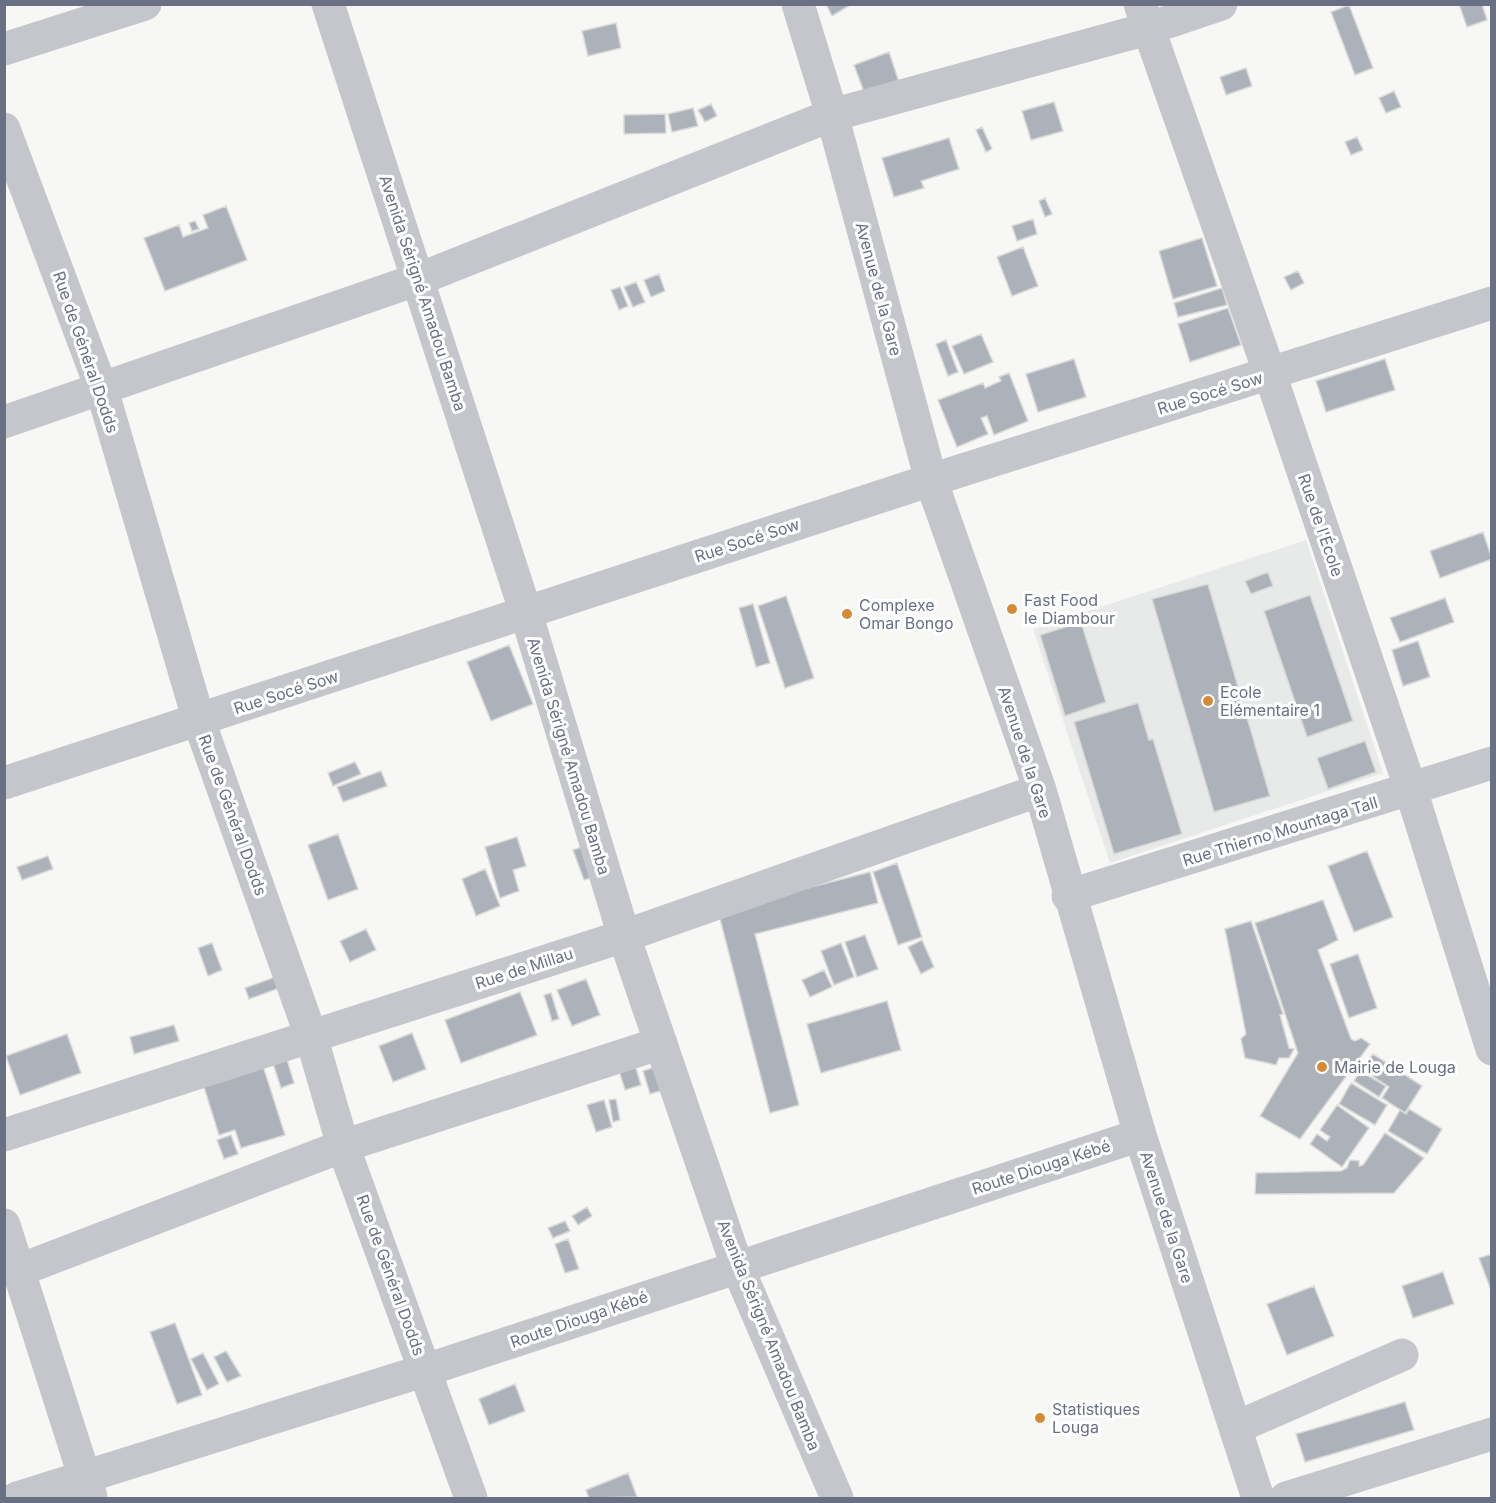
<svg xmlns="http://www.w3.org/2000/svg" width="1496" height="1503" font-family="Inter,sans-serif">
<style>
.built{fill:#e8e9e9}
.building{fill:#adb1b9;stroke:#d9dad8;stroke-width:1.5}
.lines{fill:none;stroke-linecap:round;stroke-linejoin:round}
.minor{stroke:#c4c6cb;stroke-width:33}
.poi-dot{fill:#d78a36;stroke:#fff;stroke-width:2}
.labels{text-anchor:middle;stroke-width:6;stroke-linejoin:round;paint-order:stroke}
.street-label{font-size:16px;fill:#697084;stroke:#fff}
.poi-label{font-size:16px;fill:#697084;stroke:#fff;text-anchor:start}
</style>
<rect width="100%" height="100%" fill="#f7f8f5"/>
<path class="built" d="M1306,540L1383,773L1110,863L1033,629Z"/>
<path class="building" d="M826,4H852L832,16Z
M1459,4H1482L1487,20L1467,27Z
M1349,5L1373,68L1355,75L1331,12Z
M616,23L621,48L588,56L582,31Z
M889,52L901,88L867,100L854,65Z
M1246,68L1252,86L1226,95L1220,77Z
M1394,91L1401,107L1386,113L1379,98Z
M1054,102L1063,131L1031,140L1022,111Z
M711,104L717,116L705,122L698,110Z
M693,108L698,126L672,132L668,114Z
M665,114L666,133L624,134V115Z
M982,127L992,149L986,152L976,130Z
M1357,137L1363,150L1351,155L1345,142Z
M949,138L959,169L921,181L924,188L894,197L882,158Z
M1045,198L1052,214L1045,217L1039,201Z
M226,206L247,260L165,291L144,238L179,225L183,237L208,228L203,215Z
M1033,219L1037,234L1017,241L1012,226Z
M195,221L199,229L192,231L189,223Z
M1202,238L1217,286L1173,299L1159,251Z
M1023,247L1038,286L1012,296L997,257Z
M1298,271L1304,283L1291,290L1284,277Z
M659,274L665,291L651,297L644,280Z
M636,282L645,302L633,307L624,287Z
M620,287L628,306L619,310L611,290Z
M1222,288L1227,305L1178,317L1174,303Z
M1228,308L1241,345L1190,362L1178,324Z
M981,334L993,362L964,374L952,346Z
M946,340L958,372L948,376L936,344Z
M1074,359L1086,397L1038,412L1026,374Z
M1385,359L1395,390L1326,412L1316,381Z
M1009,373L1028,421L994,435L987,416L981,418L988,434L957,447L938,400L983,383L985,388L1001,381L999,377Z
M1483,532L1492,559L1440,578L1430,551Z
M1268,572L1273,586L1251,594L1245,581Z
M1208,584L1270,796L1214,812L1152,599Z
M1310,595L1353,721L1307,737L1264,611Z
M786,596L814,678L785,688L758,606Z
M1445,598L1454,622L1400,642L1390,618Z
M753,604L770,663L756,667L739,608Z
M1081,622L1106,702L1065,716L1040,635Z
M1418,641L1430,677L1403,686L1392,650Z
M509,645L533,704L491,721L467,662Z
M1138,703L1149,740L1153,739L1182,834L1114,854L1074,722Z
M1365,741L1376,772L1328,789L1317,758Z
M355,762L361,774L333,786L328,773Z
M381,771L387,786L343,802L337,787Z
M338,834L358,889L328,900L308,845Z
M517,837L526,866L513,870L519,891L500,898L485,847Z
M588,845L599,875L584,880L573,850Z
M1367,851L1393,917L1354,932L1328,866Z
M48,856L53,869L22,880L17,867Z
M897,863L922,937L898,945L873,872Z
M485,869L500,906L476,916L462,879Z
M870,872L878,903L755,934L799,1105L770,1113L718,911Z
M1323,900L1338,940L1318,950L1351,1039L1355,1041L1361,1038L1370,1044L1300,1139L1260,1116L1298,1053L1255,923Z
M1251,921L1283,1014L1280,1015L1289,1048L1294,1049L1289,1058H1279L1276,1065L1245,1058L1241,1039L1246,1034L1225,929Z
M366,929L376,950L350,962L340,941Z
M865,935L878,969L857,977L845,942Z
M922,940L934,967L921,974L908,947Z
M212,943L222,970L208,976L198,948Z
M841,943L854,977L834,985L821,951Z
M1358,954L1377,1008L1349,1018L1330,964Z
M824,970L832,987L810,997L802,980Z
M278,976L282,987L249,999L245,988Z
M586,979L600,1015L572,1026L557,990Z
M520,992L537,1035L461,1063L445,1020Z
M551,993L559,1019L552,1021L544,995Z
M887,1001L901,1050L821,1073L807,1024Z
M174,1025L179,1041L134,1054L130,1037Z
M412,1033L426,1069L393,1082L379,1046Z
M67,1034L81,1073L20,1095L6,1056Z
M285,1053L294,1083L281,1088L271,1057Z
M1373,1054L1422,1086L1405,1113L1382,1098L1389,1087L1362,1069Z
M634,1062L641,1085L625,1090L618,1067Z
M662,1065L670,1088L650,1094L643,1071Z
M263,1066L285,1135L241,1148L235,1130L219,1135L203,1084Z
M1360,1071L1386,1086L1379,1097L1354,1081Z
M1351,1083L1387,1105L1375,1125L1339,1104Z
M616,1099L620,1120L613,1122L609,1100Z
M604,1100L612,1127L596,1132L587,1105Z
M1337,1105L1369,1128L1342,1167L1310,1144L1317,1134L1327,1141L1330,1137L1320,1130Z
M1409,1109L1442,1129L1427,1154L1388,1131L1400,1110L1406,1114Z
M1385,1133L1424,1158L1394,1193L1255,1194L1256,1173L1341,1171L1347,1168L1350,1160L1359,1161V1166L1363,1165Z
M231,1135L238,1154L224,1159L217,1140Z
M587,1207L592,1216L578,1225L572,1216Z
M565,1221L570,1231L553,1238L548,1228Z
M568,1239L579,1269L565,1273L555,1244Z
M1492,1254V1293L1479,1258Z
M1443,1272L1454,1304L1413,1318L1402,1286Z
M1314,1286L1334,1336L1287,1355L1267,1304Z
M175,1323L202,1395L177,1404L150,1332Z
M226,1351L241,1376L227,1382L214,1357Z
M203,1353L219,1384L207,1390L191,1359Z
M515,1384L525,1411L489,1425L479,1399Z
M1405,1402L1414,1430L1305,1462L1296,1434Z
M628,1473L637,1497L589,1498L586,1490Z"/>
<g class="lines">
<path class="minor" d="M328,4L526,613L624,936L737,1266L837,1498
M798,4L832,115L931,480L1040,790L1140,1135L1258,1498
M1140,4L1270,374L1411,790L1492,1049
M4,49L145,4
M4,129L102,390L199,721L311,1036L343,1146L471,1498
M4,422L419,279L832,115L1147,29L1221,4
M4,783L931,480L1492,303
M1068,896L1492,763
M4,1135L624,936L1040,790
M4,1225L91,1497
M20,1270L343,1146L661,1043
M1235,1428L1402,1355
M17,1498L426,1370L1140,1135
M1286,1498L1492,1434"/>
</g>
<g class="poi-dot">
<circle cx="1012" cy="609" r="6"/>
<circle cx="847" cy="614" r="6"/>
<circle cx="1208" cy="701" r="6"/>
<circle cx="1322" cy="1067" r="6"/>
<circle cx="1040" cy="1418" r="6"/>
</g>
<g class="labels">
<g class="street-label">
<text transform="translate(879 289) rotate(75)" y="6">Avenue de la Gare</text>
<text transform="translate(423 293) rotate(72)" y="6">Avenida Sérigné Amadou Bamba</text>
<text transform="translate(86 352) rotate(71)" y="6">Rue de Général Dodds</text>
<text transform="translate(1210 393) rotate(-17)" y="6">Rue Socé Sow</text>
<text transform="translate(1321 525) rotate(71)" y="6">Rue de l'École</text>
<text transform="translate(747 540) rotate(-18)" y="6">Rue Socé Sow</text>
<text transform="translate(286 692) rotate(-18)" y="6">Rue Socé Sow</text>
<text transform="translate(1025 752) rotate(72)" y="6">Avenue de la Gare</text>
<text transform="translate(569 756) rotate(73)" y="6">Avenida Sérigné Amadou Bamba</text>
<text transform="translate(233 815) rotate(70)" y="6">Rue de Général Dodds</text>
<text transform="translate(1280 831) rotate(-17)" y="6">Rue Thierno Mountaga Tall</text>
<text transform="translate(524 968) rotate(-18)" y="6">Rue de Millau</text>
<text transform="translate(1041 1167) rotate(-18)" y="6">Route Diouga Kébé</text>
<text transform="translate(1167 1217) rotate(72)" y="6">Avenue de la Gare</text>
<text transform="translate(391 1275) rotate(70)" y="6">Rue de Général Dodds</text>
<text transform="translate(579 1319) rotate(-19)" y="6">Route Diouga Kébé</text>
<text transform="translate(769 1335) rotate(68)" y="6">Avenida Sérigné Amadou Bamba</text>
</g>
<g class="poi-label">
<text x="1024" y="606">Fast Food<tspan x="1024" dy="18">le Diambour</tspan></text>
<text x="859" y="611">Complexe<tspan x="859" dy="18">Omar Bongo</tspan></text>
<text x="1220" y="698">Ecole<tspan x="1220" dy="18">Elémentaire 1</tspan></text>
<text x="1334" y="1073">Mairie de Louga</text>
<text x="1052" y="1415">Statistiques<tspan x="1052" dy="18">Louga</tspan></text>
</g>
</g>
<rect width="1496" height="1503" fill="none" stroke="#697084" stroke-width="12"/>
</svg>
